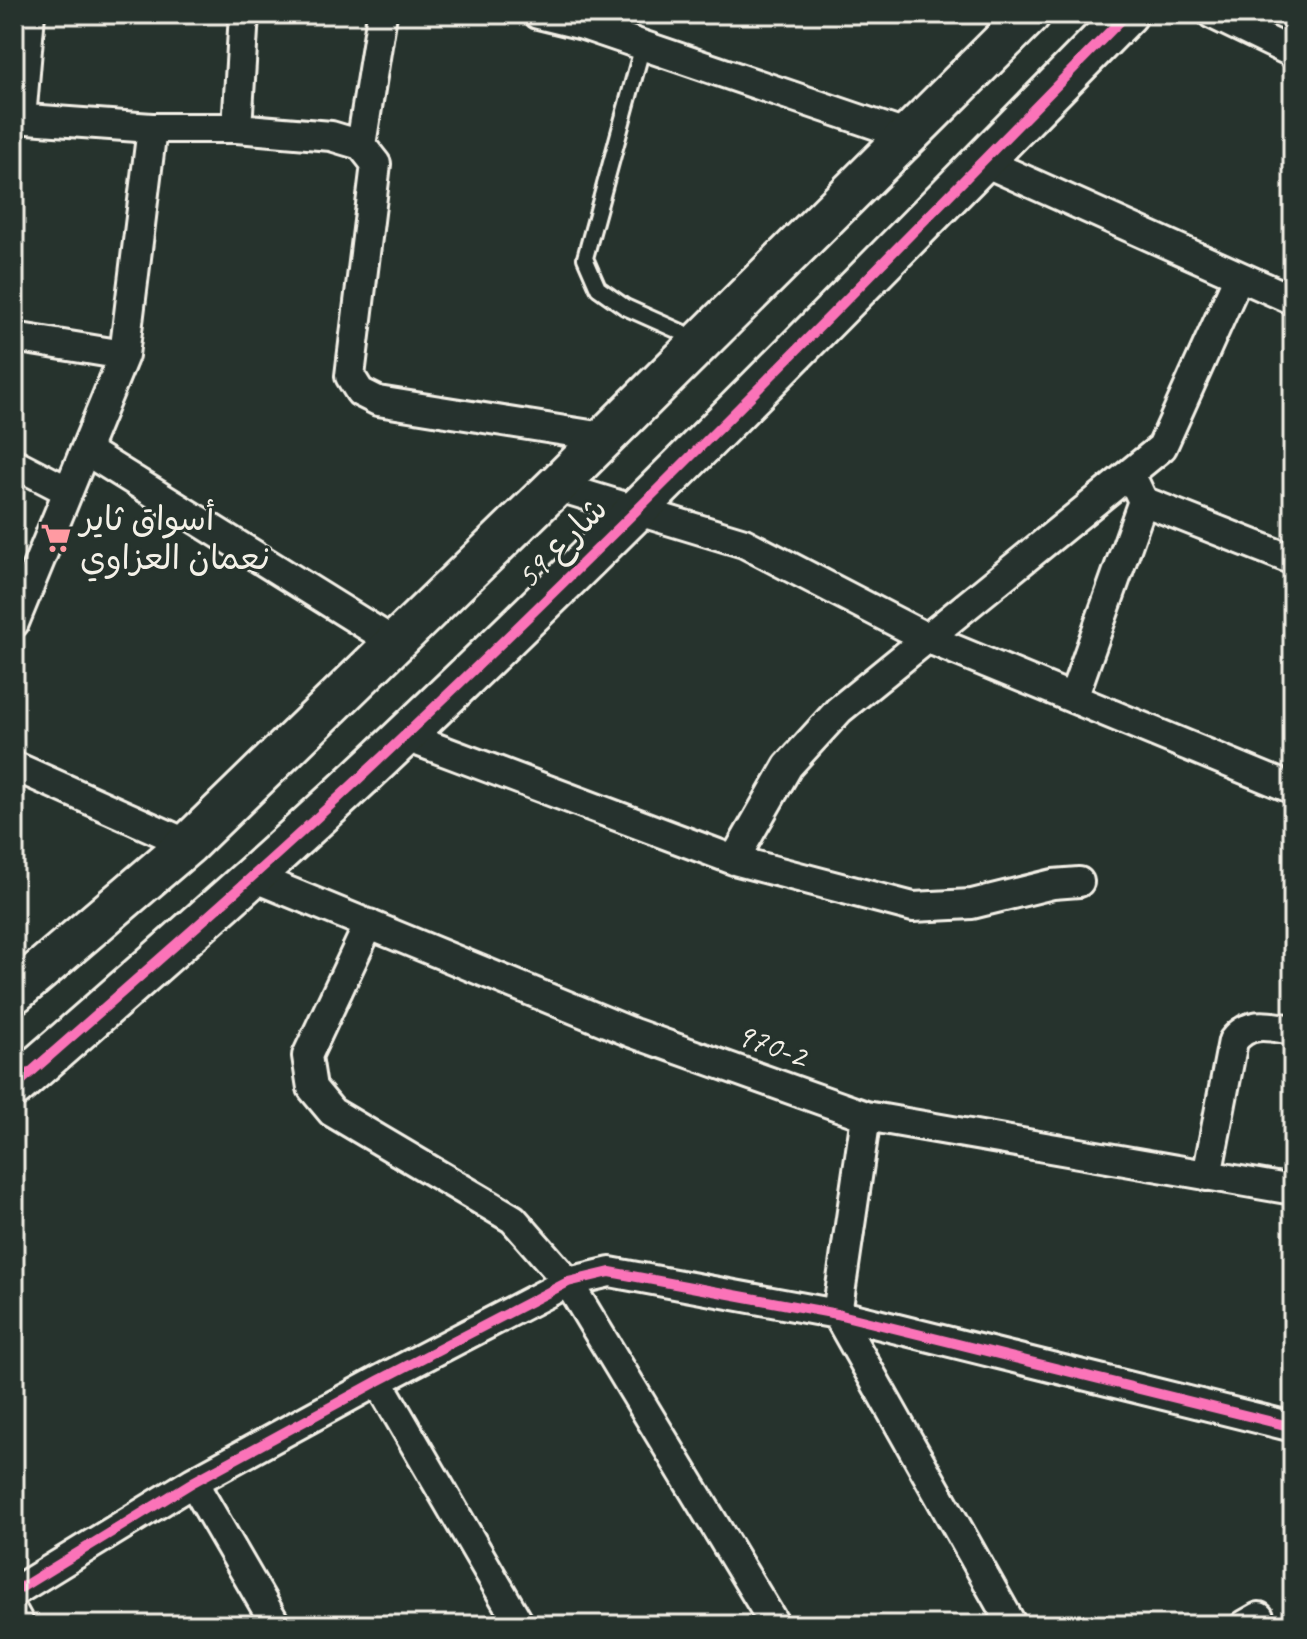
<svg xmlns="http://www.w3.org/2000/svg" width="1307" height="1639" font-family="Caveat,'Playpen Sans Arabic',sans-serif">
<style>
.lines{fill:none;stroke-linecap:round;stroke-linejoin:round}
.lane-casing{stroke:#f4f1e8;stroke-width:20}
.street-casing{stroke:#f4f1e8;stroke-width:34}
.secondary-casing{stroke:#f4f1e8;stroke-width:46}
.lane{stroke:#26332d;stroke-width:14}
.street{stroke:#26332d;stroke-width:28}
.secondary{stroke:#26332d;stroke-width:40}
.cycleway-casing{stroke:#26332d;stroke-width:15}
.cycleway{stroke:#fb73b8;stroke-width:10}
.labels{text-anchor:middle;stroke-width:6;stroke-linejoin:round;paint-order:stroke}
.poi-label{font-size:34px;fill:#f4f1e8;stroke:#26332d;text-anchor:start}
.street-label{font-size:34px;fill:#f4f1e8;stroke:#26332d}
</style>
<rect width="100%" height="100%" fill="#26332d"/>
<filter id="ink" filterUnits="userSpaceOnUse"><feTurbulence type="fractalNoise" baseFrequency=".0125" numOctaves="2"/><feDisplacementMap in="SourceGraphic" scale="16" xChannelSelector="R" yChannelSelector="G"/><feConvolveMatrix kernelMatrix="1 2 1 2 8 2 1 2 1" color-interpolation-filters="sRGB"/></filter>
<g filter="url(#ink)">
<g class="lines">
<g class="lane-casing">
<path id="lane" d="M643,45L585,258L598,288L625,307L699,340"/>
</g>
<g class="street-casing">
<path id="street" d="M538,14L583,25L906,135
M1212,14L1293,53
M14,118L152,128H237L331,136L361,145L376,164L350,376L360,392L378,401L603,437
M21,119L30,14
M237,128L244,14
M361,145L382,14
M982,161L1293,300
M14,337L124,355
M85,450L395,643
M14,463L68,491
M556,486L744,543L929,639L1293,789
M1136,486L1143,501L1293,560
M14,623L124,355L152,128
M1073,698L1143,501
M404,736L734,860L913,907L972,904L1053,884L1079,882
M14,766L188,844
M734,860L788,766L839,710L1162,447L1238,278
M253,877L633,1033L866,1116L1293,1190
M369,924L307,1056L312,1088L332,1112L513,1219L568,1282L775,1625
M866,1116L837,1314L1012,1625
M1207,1176L1233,1041C1249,1020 1269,1026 1293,1030
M378,1381L520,1625
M193,1482L276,1625
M14,1592L193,1482L378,1381L568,1282L610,1272L837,1314L1293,1427
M14,1614L20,1625
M1245,1625L1259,1617"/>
</g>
<g class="secondary-casing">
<path id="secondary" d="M14,993L188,844L556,486L1030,14
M14,1087C144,973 275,859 401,739C649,504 887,258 1127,14"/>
</g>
<use href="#lane" class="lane"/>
<use href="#street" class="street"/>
<use href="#secondary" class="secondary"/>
<g class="cycleway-casing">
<path id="cycleway" d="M14,1087C144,973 275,859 401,739C649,504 887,258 1127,14
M14,1592L193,1482L378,1381L568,1282L610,1272L837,1314L1293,1427"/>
</g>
<use href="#cycleway" class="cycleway"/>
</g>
</g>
<defs>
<g id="supermarket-bare" transform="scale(2.4)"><path d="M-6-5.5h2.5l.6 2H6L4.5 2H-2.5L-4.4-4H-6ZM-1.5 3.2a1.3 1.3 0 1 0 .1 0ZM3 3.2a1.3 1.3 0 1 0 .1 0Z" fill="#ff9aa2" stroke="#26332d" stroke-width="2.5" paint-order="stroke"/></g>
</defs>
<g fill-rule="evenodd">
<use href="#supermarket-bare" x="56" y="538"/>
</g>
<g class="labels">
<g class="poi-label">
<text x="80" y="530">أسواق ثاير<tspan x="80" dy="39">نعمان العزاوي</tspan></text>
</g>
<g class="street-label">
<text transform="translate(561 542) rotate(-45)" y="12">شارع 59</text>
<text transform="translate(772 1044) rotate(20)" y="12">970-2</text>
</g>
</g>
<rect width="1307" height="1639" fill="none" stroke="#26332d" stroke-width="48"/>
<rect x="24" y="24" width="1259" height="1591" fill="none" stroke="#f4f1e8" stroke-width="3" filter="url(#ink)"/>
</svg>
